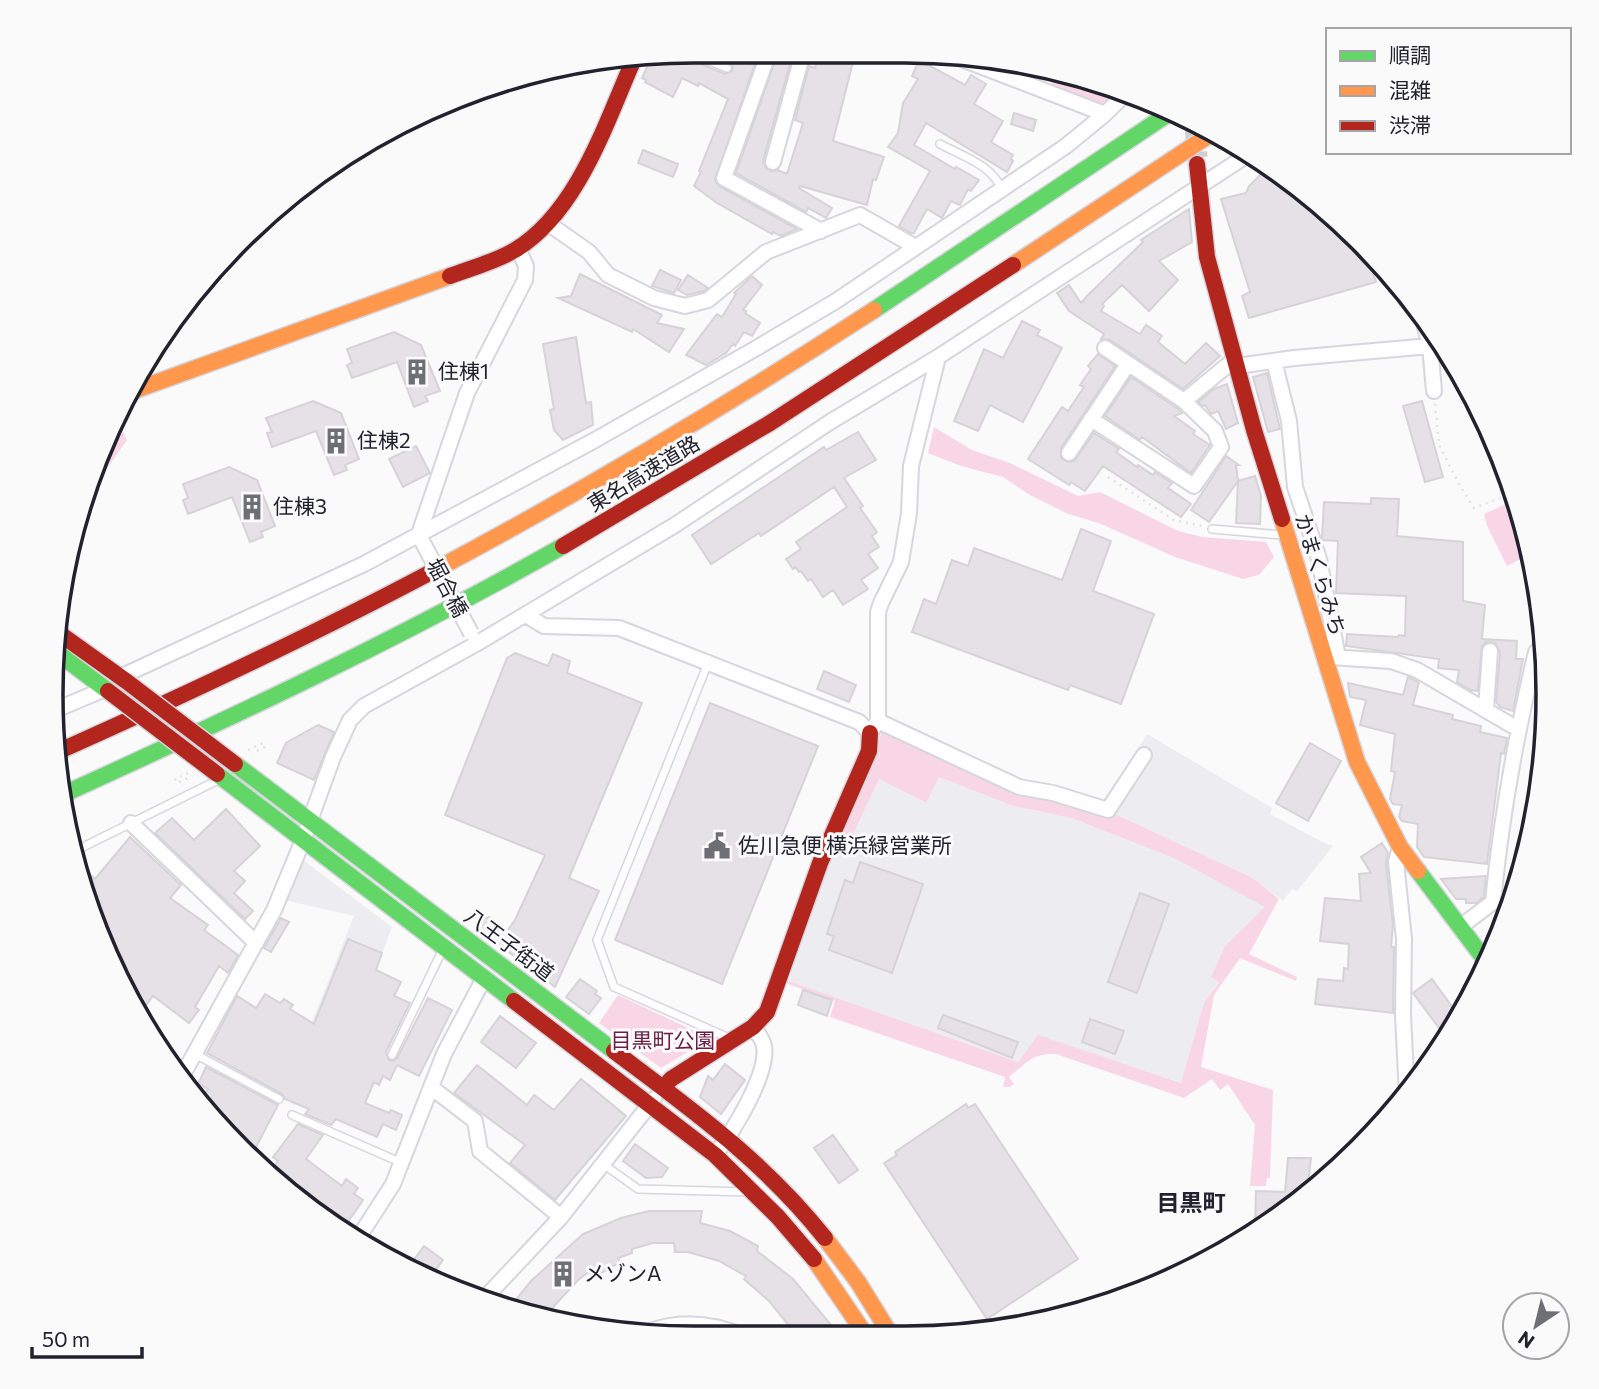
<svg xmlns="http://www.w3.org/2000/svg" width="1599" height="1389" font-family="Commissioner,'Noto Sans JP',sans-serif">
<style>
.built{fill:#ececf1}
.green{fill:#f9d6e5}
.building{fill:#e6e1e7;stroke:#d7d2d8;stroke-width:2}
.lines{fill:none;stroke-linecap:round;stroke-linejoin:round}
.secondary-tunnel{stroke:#cfcfd1;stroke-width:21;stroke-dasharray:21 10;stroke-linecap:butt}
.lane-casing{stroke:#d6d6de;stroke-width:10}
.street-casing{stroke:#d6d6de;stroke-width:18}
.fast-casing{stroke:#d6d6de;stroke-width:19}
.slow-casing{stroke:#d6d6de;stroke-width:19}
.jam-casing{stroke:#d6d6de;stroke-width:19}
.path{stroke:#e3e3e3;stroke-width:2.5;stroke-dasharray:2 5;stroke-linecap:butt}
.lane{stroke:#fefefe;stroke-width:7}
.street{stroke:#fefefe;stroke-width:14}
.fast{stroke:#63d668;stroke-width:16}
.slow{stroke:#ff974d;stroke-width:16}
.jam{stroke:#b3261e;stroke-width:16}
.street-bridge-casing{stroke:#d6d6de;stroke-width:18;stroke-linecap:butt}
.jam-bridge-casing{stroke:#d6d6de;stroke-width:19;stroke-linecap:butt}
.street-bridge{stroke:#fefefe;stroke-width:14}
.jam-bridge{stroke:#b3261e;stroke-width:16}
.labels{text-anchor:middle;stroke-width:6;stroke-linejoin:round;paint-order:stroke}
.poi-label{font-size:21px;fill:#22222f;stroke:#fafafa;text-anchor:start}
.street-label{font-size:21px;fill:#22222f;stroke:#fafafa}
.park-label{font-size:21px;fill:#6a1d45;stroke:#fafafa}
.neighbourhood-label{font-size:23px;font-weight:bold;fill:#22222f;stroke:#fafafa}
.rim{fill:none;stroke:#22222f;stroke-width:3.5}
</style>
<rect width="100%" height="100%" fill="#fafafa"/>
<path class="built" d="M1147,734L1272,808L1270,814L1324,843L1333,846L1297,891L1292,889L1283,901L1253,878L1113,813L1140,766L1131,760Z
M939,777L1013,806L1072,818L1177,859L1266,907L1225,946L1219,981L1204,1003L1182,1083L1038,1036L1018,1062L789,981L836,841L847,846L879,779L925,803Z
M303,860L392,927L341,1064L302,1047L354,916L285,900Z"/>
<path class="green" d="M1043,73L1125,98L1102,108L1058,90Z
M117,418L127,440L87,497L100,448Z
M934,427L972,450L1010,463L1078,496L1100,492L1178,531L1202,537L1266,542L1274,557L1259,575L1243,579L1175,557L1101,524L1066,513L1030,495L1003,477L961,466L928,453Z
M1517,499L1530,554L1507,566L1487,526L1484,514Z
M882,730L1053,799L1109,818L1113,813L1253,878L1279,899L1249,954L1297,977L1296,981L1240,958L1214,995L1201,1067L1273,1090L1270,1178H1267L1266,1186H1250L1255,1125L1228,1084L1220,1090L1212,1079L1184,1098L1056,1054C1033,1053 1027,1062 1009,1077L1014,1084L1010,1087H1003L1005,1077L830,1017L835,1001L788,984L789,981L1018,1062L1038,1035L1181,1083L1204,1003L1219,982L1211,977L1225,946L1265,907L1176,859L1072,818L1013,806L939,777L926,803L879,779L847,847L836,841L874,759Z
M618,995L699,1033L702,1037L701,1044L661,1068L599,1023Z"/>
<path class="building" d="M701,51L759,52L715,180L719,186L797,229L781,236L773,232L772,234L717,203L694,186L701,172L699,171L728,99L699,83L698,86L682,78L673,97L645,82L646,80L642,78L652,56L682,52L686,58L725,74L732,71L733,67L730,63Z
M778,52L793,53L763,161L766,168L771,171L778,170L787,174L803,123L795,120L809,66L815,68L819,53L855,54L833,141L884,157L876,180L873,179L867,205L800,186L799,188L832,208L826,218L808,208L806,212L736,173Z
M919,60L965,85L971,75L986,84L974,104L1003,121L991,142L1013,155L1011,159L1013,161L1007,172L926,123L914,145L955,169L956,167L979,180L971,191L968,189L960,205L951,201L942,218L927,209L914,233H911L899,226L930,171L888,147L898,133L903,103L918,79L912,76Z
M1014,113L1036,120L1033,131L1011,124Z
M643,150L678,164L673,177L638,163Z
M1274,170L1297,184L1365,248L1376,282L1249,318L1242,296L1250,292L1221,199L1246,193L1249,186L1262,173Z
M1189,209L1192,242L1159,261L1178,280L1149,311L1122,285L1102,304L1104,306L1101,311L1140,334L1146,325L1162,336L1158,342L1185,364L1206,343L1220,356L1183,389L1110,340L1101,339L1104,334L1069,311L1057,293L1069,285L1081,303L1087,296L1143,242L1141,240Z
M660,270L681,280L674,293L652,286Z
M580,274L662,315L657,323L684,329L669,352L633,329L632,332L558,298L571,296Z
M688,275L708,288L704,291L687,295L678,290Z
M752,276L762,285L743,310L746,311L745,313L760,323L752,336L744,332L735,346L733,344L726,353L706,365L686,355L717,314L722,317L736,294L734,293Z
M1022,321L1040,330L1037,335L1062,348L1023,422L990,405L978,431L954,421L984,349L1003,358Z
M394,332L421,345L440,391L425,396L428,401L414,407L397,362L352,378L347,365L352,363L347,349Z
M576,337L586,403L591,402L593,425L563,440L554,430L550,410L554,409L543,344Z
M1098,354L1115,366L1061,448V458L1068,462L1074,461L1094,433L1119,449L1116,452L1137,467L1138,465L1153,475L1155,472L1172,483L1168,488L1191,504L1181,517L1103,466L1085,491L1071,482L1069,485L1028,459L1062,407L1068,411L1084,387L1080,385L1091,369L1088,366Z
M1267,373L1280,429L1268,432L1253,377Z
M1131,377L1178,409L1182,413L1174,416L1195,431L1193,434L1210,445L1191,473L1142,437L1140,440L1105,416Z
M1227,384L1238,423L1226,429L1218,411L1211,414L1205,405L1203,406L1198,402L1214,389Z
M313,401L341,413L359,459L345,465L347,470L334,475L316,431L272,447L267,433L272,432L266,418Z
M1422,401L1443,477L1425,482L1403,406Z
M858,432L876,460L844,478L863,506L860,508L877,532L872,536L879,547L868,554L878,568L861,580L868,589L843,605L833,590L823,597L811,579L808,581L801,571L799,572L795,567L793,569L786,559L801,549L796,542L847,507L834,487L761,536L759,533L711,564L692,535L824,447L826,450Z
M416,446L430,473L403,487L389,459Z
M1226,456L1239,465H1236L1238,481L1255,476L1261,496L1260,524L1236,523L1238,481L1209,522L1191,510Z
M229,467L257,480L275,526L261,532L263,537L250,542L232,497L188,514L183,500L188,498L183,484Z
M1371,498L1399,499L1397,536L1463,542V601L1485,605L1482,639L1517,641L1516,659H1523L1513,711L1500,707L1496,702L1500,652L1495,643L1486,642L1482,646L1478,691L1470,690L1457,682L1459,670L1438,668L1439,659L1346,646L1347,634L1398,637L1399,635L1405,636L1406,596L1336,593L1338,541L1323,540L1322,538L1324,502L1371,504Z
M1081,529L1111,541L1093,591L1154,614L1121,704L1070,685L1068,690L912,632L924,599L936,604L952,560L968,566L974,548L1062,580Z
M515,653L548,666L553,654L570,661L567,673L642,703L569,878L599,891L555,987L478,929L485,918L489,917L507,931L515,920L545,855L445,815L507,658Z
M824,671L856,685L849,702L817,689Z
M1408,677L1419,682L1413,705L1453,715L1452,719L1481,726L1480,732L1507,738L1504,754L1501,753L1487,864L1424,857L1417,847L1418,824L1402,821L1399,817L1402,805L1393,804L1390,799L1395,772L1391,771L1395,734L1360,725L1366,700L1350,697L1348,683L1403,695Z
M710,703L818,746L722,984L615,940Z
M318,725L334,732L314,780L277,763L286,743Z
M1310,743L1341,761L1308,821L1276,803Z
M226,809L260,846L234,871L245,881L234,893L253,911L245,919L155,833L172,818L194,840Z
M130,837L181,885L170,898L208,925L204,930L238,955L228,973L219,966L195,1007L199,1010L189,1023L153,996L137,1017L85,901L78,864L95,879Z
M1382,843L1388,853L1386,863L1393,925L1391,947H1394L1393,1013L1315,1004L1318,979L1343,981L1344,968L1348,969L1349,944L1320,941L1325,898L1361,901L1359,874L1371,873L1361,857Z
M860,862L923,884L892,973L829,950L834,936L827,934L845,880L853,883Z
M1486,876L1484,897L1476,903H1466V899H1456L1441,879Z
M1140,893L1169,904L1137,993L1108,982Z
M281,918L289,922L271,952L264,948Z
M348,939L382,953L376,970L401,982L394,996L410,1003L386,1052L389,1060L393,1061L397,1058L428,998L452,1010L419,1076L397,1065L390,1080L383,1076L379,1085L374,1082L365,1103L389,1113L391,1110L402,1115L396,1130L383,1124L377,1137L336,1119L331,1125L305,1114L309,1109L285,1099L282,1094L207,1053L237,996L256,1008L265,994L280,1003L284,999L293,1005L290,1009L314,1024Z
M580,979L597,991L595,994L601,998L589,1014L566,997Z
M1432,979L1458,1015L1439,1028L1413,993Z
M803,990L832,1000L827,1016L798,1005Z
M943,1015L1018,1042L1012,1058L938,1028Z
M500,1016L536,1043L516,1068L481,1042Z
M1090,1019L1124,1031L1115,1054L1082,1042Z
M725,1064L745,1080L721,1114L700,1097L708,1076L713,1080Z
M477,1065L527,1105L534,1095L554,1110L581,1079L626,1116L555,1200L510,1163L525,1145L454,1093Z
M206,1067L278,1105L252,1155L211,1119L199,1103L208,1089L198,1084Z
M966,1104L968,1108L975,1104L1078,1259L987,1319L884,1163L897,1155L895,1152Z
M298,1124L323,1135L306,1159L342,1186L346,1179L358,1188L354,1194L363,1200L341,1232L270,1171L278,1161L273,1157Z
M833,1135L858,1170L839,1183L814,1148Z
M635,1144L668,1168L662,1177L646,1178L623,1161Z
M1288,1158H1311L1307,1194L1255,1232L1256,1191L1285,1192Z
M649,1211H702L700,1223L730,1231L758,1246L757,1251L793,1279L841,1337L799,1338L769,1301L744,1279L746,1276L719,1261L688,1252H675L674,1243H653L632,1249V1253L618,1258L620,1262L593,1278L589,1272L578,1280L543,1318L509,1308L531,1281L583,1234L621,1218Z
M424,1246L443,1260L429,1279L408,1268Z"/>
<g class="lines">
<path class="secondary-tunnel" d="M1195,121L1197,157"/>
<g class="lane-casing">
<path id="lane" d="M688,52L727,68
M940,144C960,155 994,166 1001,189
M1212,529L1282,535
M708,663L597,940L614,987L729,1038
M75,851L218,780
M193,1053L279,1099
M392,1055L442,951
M292,1115L402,1163
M603,1164L638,1189L748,1192"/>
</g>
<g class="street-casing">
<path id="street" d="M769,52L724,178L821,231
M954,56L1105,114
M773,162L803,53
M549,224L589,252L608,275L654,298L685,306L708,300L766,252L860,215L914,246
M1422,316L1430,346L1434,391
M1274,361L1289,421L1295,487L1319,559L1338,657
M1237,366L1294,358L1430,346
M1184,401L1235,359
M1091,419L1194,486L1221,447L1215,431L1184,401L1105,348
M1069,453L1128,364
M421,539L419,534L467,393L525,280L526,266L518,248
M526,615L544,626L619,628L859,722L870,733L878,721V612L881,603L901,562L909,513L911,466L938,357
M1330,657L1391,661L1417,670L1518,729
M120,677L364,564L595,440L753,350L836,301L1066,146L1105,114L1122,97
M1486,709L1490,651
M53,711L105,689
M878,721L1019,787L1053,793L1108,810L1144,755
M131,823L256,943
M1400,847L1396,862L1404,939L1403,1016L1407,1095
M1460,927L1493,902C1501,818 1516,735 1536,652L1544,645
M181,1078L274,910L303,840L333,757L350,720L364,706L476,644L675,525L830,422L938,357L1249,154
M432,1088L475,1121L480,1151L561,1217
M715,1155C732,1133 769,1074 764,1046C763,1039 757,1033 753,1027
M357,1240L393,1184L444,1054L484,978
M483,1300L561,1217L654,1099
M645,1333C679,1319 715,1323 748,1338"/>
</g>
<g class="fast-casing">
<path id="fast" d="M874,310L1171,112
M55,651L108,691
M235,764L614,1051
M217,774L514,1001
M64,794C233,717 401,638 563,546
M1418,871L1488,964"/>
</g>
<g class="slow-casing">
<path id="slow" d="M1013,265L1214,132
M133,391L450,276
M1282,519L1357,762L1400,847L1418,871
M435,570C585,490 731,403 874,310
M825,1238L858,1282L892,1337
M814,1259L867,1337"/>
</g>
<g class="jam-casing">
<path id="jam" d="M1197,164L1207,257L1254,430L1282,519
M450,276C471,268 495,262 515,250C578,212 606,122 634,59
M563,546L770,423L1013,265
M56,631L126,681
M55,753C183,696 311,636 435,570
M514,1001L715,1155L778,1217L814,1259
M614,1051C692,1110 764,1161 825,1238
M663,1088L671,1079L753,1027L767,1012L820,863L869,751L870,733"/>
</g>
<path class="path" d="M1435,404L1439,445L1459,484L1474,508L1515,492
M1108,477L1174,520L1202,526
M248,750L263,743L265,747L252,753
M188,773L175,779L177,783L192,776"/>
<use href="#lane" class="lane"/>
<use href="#street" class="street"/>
<use href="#fast" class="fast"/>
<use href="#slow" class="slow"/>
<use href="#jam" class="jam"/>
<g class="street-bridge-casing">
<path id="street-bridge" d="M423,543L471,633"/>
</g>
<g class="jam-bridge-casing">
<path id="jam-bridge" d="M126,681L235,764
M108,691L217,774"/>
</g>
<use href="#street-bridge" class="street-bridge"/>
<use href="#jam-bridge" class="jam-bridge"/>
</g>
<defs>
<g id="building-bare" transform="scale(2.1)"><path d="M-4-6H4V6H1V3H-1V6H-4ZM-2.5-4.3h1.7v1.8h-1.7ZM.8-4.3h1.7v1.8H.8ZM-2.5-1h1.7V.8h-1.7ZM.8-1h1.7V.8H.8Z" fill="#6e6e76" stroke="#fafafa" stroke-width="2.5" paint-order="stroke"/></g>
<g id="civic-bare" transform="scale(2.1)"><path d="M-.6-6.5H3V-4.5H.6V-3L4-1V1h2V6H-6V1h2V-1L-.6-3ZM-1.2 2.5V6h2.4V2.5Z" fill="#6e6e76" stroke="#fafafa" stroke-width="2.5" paint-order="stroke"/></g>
</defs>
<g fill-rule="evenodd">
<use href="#building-bare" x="417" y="372"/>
<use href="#building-bare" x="336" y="441"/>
<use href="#building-bare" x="252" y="507"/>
<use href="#civic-bare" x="717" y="846"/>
<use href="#building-bare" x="563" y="1274"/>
</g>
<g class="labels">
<g class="poi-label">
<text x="438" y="379">住棟1</text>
<text x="357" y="448">住棟2</text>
<text x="273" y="514">住棟3</text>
<text x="738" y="853">佐川急便 横浜緑営業所</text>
<text x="584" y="1281">メゾンA</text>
</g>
<g class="street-label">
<text transform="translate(644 474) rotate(-31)" y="7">東名高速道路</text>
<text transform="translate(1320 575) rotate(73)" y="7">かまくらみち</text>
<text transform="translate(447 588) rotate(62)" y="7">堀合橋</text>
<text transform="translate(509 945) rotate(37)" y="7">八王子街道</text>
</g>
<g class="park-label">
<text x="663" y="1048">目黒町公園</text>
</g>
<g class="neighbourhood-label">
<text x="1191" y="1211">目黒町</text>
</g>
</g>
<path d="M0 0H1599V1389H0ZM694 63H905A631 631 0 0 1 1536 694V695A631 631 0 0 1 905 1326H694A631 631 0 0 1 63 695V694A631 631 0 0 1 694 63Z" fill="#fafafa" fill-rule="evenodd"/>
<path class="rim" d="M694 63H905A631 631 0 0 1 1536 694V695A631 631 0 0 1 905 1326H694A631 631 0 0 1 63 695V694A631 631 0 0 1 694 63Z"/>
<rect x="1326" y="28" width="245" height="126" fill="#fafafa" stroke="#a4a4a9" stroke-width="2"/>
<rect x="1340" y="51" width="35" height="10" fill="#63d668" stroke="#a4a4a9" stroke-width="2"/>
<text x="1389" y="63" font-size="21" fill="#22222f">順調</text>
<rect x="1340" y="86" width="35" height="10" fill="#ff974d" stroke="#a4a4a9" stroke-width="2"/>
<text x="1389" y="98" font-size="21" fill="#22222f">混雑</text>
<rect x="1340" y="121" width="35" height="10" fill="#b3261e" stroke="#a4a4a9" stroke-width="2"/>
<text x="1389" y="133" font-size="21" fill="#22222f">渋滞</text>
<g transform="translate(1536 1326) rotate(215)"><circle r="33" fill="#fafafa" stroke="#a4a4a9" stroke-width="2"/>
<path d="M0-5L12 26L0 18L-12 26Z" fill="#6e6e76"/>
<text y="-10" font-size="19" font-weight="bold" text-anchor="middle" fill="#22222f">N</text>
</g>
<path d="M32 1347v10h110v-10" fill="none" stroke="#22222f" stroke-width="3.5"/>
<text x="42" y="1347" font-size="21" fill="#22222f" stroke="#fafafa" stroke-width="5" paint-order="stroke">50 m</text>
</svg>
